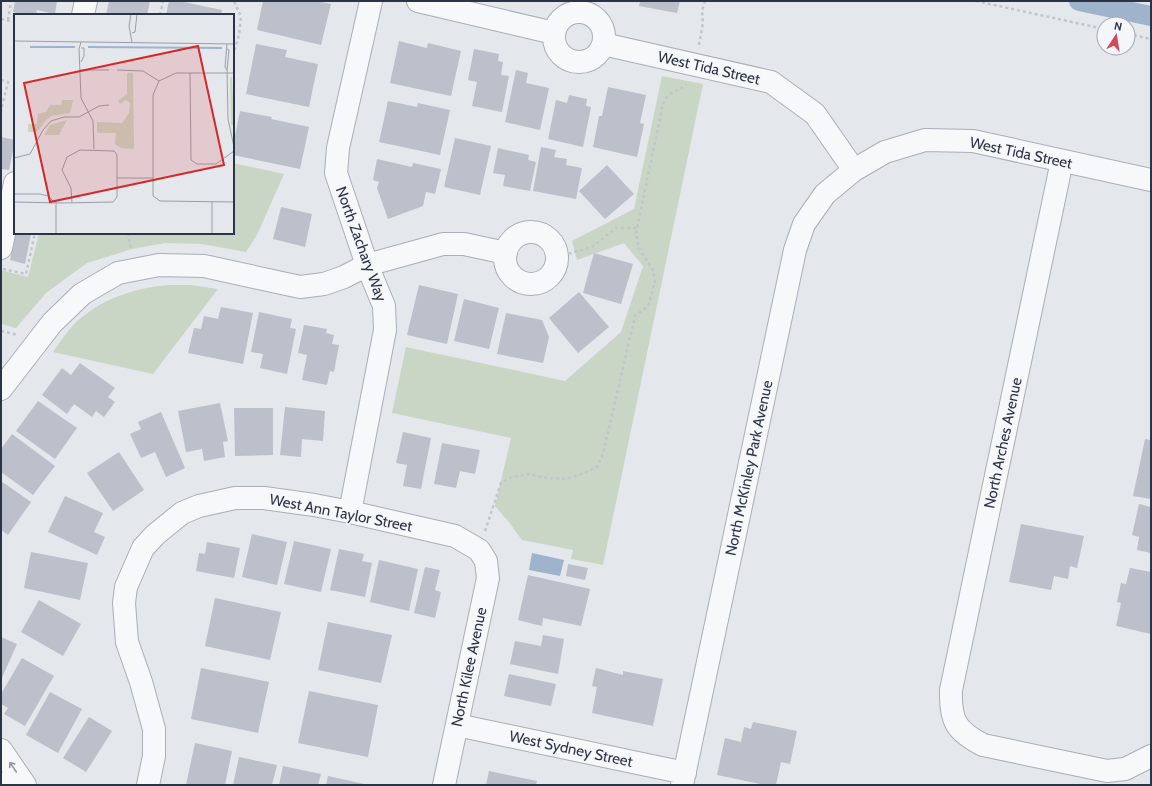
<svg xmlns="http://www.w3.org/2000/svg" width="1152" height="786" font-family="Cabin,sans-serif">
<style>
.green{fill:#c9d6c5}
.water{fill:#9fb4cc}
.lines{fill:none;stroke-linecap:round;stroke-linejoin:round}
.canal{stroke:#9fb4cc;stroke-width:20}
.building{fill:#bbc0ca}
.minor-casing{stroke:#a9aeb7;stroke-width:24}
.path{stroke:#c2c5cb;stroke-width:2.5;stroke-dasharray:3 3;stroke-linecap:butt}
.minor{stroke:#f7f8fa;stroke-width:22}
.oneway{stroke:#9196a0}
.labels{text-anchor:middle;stroke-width:3;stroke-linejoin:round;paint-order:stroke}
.street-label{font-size:15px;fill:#2b3445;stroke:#f4f6f9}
.inset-river{fill:none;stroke:#9fb4cc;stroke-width:2}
.inset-road{fill:none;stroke:#9a9fa9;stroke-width:1}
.view{fill:#d62828;fill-opacity:0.15;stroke:#d62828;stroke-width:2}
.inset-edge{fill:none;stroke:#2b3445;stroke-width:2}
</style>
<rect width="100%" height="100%" fill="#e4e7ec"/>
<path class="green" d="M662,76L703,84L603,565L571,559L573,550L522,540L508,521L495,506L511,438L392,413L406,347L565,381L621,332L643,266L624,243L577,260L572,241L634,209Z
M233,163L284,174L257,235L246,252L202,244L165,243L132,249L87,263L46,293L16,328L1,324V270L28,277L39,233H233Z
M168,285H191L218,289L153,374L53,352C58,345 63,337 69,330C94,301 132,288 168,285Z"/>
<path class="water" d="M532,553L564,560L560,576L529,570Z"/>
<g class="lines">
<path class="canal" d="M1079,1L1151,16"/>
</g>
<path class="building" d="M15,1H57L55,14L37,10L36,15H25L13,12Z
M109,1H150L147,15H106Z
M169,1H179L222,10L221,15H166Z
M263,1H317L331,4L321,45L257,30Z
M640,1H680L677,13L639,6Z
M399,41L427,48L428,43L461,51L451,96L390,83Z
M256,44L287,50L285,57L318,64L309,107L246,94Z
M474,49L499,54L498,61L503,62L501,75L509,76L502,112L472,106L477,82L468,80Z
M516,70L528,73L526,83L549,88L540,130L505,122Z
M608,87L646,95L640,123L644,124L637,157L593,147L599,116H602Z
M569,95L587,99L586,106L591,107L583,147L548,139L556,100L567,103Z
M388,101L417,107L418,103L450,110L440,155L379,142Z
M240,111L272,117L271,119L309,127L300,169L233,155V146Z
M1,137L15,140L9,170L1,169Z
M455,138L491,146L480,195L444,187Z
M541,147L556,150L554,157L567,159L566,165L582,168L576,199L533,191Z
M498,148L529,155L528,160L536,162L530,191L503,186L505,175L493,173Z
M377,159L412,167L413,163L441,169L435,194L426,192L423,206L388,219L377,188L379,182L373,180Z
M607,165L634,194L605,219L579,191Z
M281,207L312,214L305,247L273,239Z
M16,233L31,234L25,264L10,260Z
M594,253L633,264L621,304L583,293Z
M419,285L458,294L447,344L407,335Z
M579,292L609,327L578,353L549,318Z
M464,299L499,308L489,349L454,341Z
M221,307L253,313L243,364L188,353L194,328L201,329L204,316L218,319Z
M259,312L292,319L290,328L296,329L287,374L260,368L263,354L251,352Z
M506,313L542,320L549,337L543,363L497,354Z
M304,325L327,329L326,333L334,335L332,344L339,345L334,372L330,371L327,385L302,380L307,355L298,353Z
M80,363L115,388L108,397L115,402L104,417L96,411L92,417L74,404L67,414L42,395L62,368L71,375Z
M38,401L77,428L55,459L16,431Z
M220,403L228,441L223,442L225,457L204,461L202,449L186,452L178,411Z
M285,407L325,411L323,441L302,439L301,457L280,455Z
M234,408H273V455L235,456Z
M161,412L185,468L166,477L155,452L141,458L130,434L141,429L138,422Z
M403,432L431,438L421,489L403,486L407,465L396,463Z
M12,434L55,466L33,495L1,472V449Z
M1145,439L1151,440V499L1133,496Z
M442,443L480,450L475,474L460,471L456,488L434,484Z
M119,452L144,490L113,511L87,473Z
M1,481L31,502L8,535L1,530Z
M65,496L103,513L94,532L105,537L97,555L48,532Z
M1139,504L1151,507V553L1137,550L1139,537L1132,535Z
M1021,524L1084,536L1077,568L1070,566L1068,579L1054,576L1051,590L1009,582Z
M252,534L287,542L277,585L242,577Z
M294,541L331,549L321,592L284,584Z
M207,542L240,548L234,578L196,571L199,553L205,554Z
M339,549L364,554L362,561L372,563L365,597L330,590Z
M31,552L88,563L80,600L24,588Z
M379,560L418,569L409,611L370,602Z
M568,564L588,568L585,580L566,576Z
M425,567L440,570L435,590L441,592L435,618L414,613Z
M1130,568L1151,572V634L1116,626L1121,603L1117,602L1121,583L1126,584Z
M528,575L590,589L581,626L543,618L542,626L518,620Z
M215,598L281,612L270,660L205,646Z
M39,600L81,624L63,656L21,632Z
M328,622L392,635L381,683L318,670Z
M543,635L564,639L558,674L510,664L515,641L541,646Z
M1,637L17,644L1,680Z
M22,658L54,676L25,726L4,714L8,708L1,704V694Z
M201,668L269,682L258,733L191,719Z
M596,668L623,675V671L663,679L653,726L592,713L597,687L592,686Z
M509,674L556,684L551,706L504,696Z
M309,691L378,705L368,757L298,743Z
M50,692L82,709L58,753L26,735Z
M89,717L112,731L86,772L63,758Z
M753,722L797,731L790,764L781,762L776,785H765L717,775L725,738L741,742L744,727L751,729Z
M195,743L232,751L225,785H186Z
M239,757L277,765L272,785H233Z
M283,766L321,774L318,785H279Z
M489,771L537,781L536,785H486Z
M328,776L364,784L363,785H326Z"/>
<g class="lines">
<g class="minor-casing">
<path id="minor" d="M418,1L554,33
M554 37a25 25 0 1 1 50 0a25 25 0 1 1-50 0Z
M83,15L86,1
M603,44L771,82L815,114L854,170L885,152L925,140L973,141L1151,180
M1062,161L951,690C950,721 956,731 983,745L1107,771L1125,769L1151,756
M505 258a26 26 0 1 1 52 0a26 26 0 1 1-52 0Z
M1,248L15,183
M1,389L52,323L82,294L118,273L159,265L204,266L300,287L324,284L344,277L367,265L443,244H464L506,253
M350,512L385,330L384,306L367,265L336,173L338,148L371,1
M457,725L685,773
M1,750L25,785
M1,783L8,785
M148,785L154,756V729L141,682L127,642L124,603L126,587L143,548L155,535L182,513L199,506L235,498H264L314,505L350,512L455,536L479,550L486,561L488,578L444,785
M682,785L795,250L804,224L825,194L854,170"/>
</g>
<path class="path" d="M976,1L1104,29
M160,15L163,1
M1,19L15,22
M8,20L11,1
M1128,34L1151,39
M699,45L703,23L702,11L705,1
M233,56L239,35L241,17L234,1
M1,80L8,82L1,111
M128,233L131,250
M557,257L592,247L616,228H637
M3,269L26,274L35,233
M1,331L18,335
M485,531L501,483L512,477L528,474L547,478L567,479L581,474L597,467L603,454L635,316L648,306L655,282L653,270L639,248L636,233L663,104C664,101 666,97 669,95C674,90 681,90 686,84"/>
<use href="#minor" class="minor"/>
</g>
<defs><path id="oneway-shaft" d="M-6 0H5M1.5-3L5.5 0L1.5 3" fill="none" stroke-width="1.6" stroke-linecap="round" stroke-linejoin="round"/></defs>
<use class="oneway" href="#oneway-shaft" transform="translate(13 767) rotate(-124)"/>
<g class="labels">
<g class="street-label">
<text transform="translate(709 68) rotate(13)" y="5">West Tida Street</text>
<text transform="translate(1021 153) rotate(12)" y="5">West Tida Street</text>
<text transform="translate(361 244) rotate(70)" y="5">North Zachary Way</text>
<text transform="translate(1003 443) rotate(-78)" y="5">North Arches Avenue</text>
<text transform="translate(749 468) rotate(-78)" y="5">North McKinley Park Avenue</text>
<text transform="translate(341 513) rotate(11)" y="5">West Ann Taylor Street</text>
<text transform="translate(469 667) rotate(-78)" y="5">North Kilee Avenue</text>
<text transform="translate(571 749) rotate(12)" y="5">West Sydney Street</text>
</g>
</g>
<g transform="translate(14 14)">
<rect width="220" height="220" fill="#e4e7ec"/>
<path d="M113,59H119L120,135L107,134L101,130L102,119H83V108L108,109L115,99L116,89L112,86L106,90L104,87L113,80ZM218,63L220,111H217L216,64ZM48,86H59L56,99L38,102L32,106L23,118H14V110H23L24,100L32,98L36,91H47ZM53,106L45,121H30L36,111Z" fill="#c9d6c5"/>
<path class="inset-river" d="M16,33H61M74,33L208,34"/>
<path class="inset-road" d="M117,0L115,12L118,28M118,19L121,18L123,0M0,27L220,30M67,28L65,35L67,84L79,107L80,135M213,30L211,53L213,56L215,36L213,35M67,48L70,42V34H67M66,56H95M103,56L129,57L145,67L162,59H220M213,56L214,105L220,133M176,59L177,146L183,150H202L220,137M145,67L139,81V182L146,187L220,188M0,144L16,140L29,116L37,107L50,103H65L85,92L95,91M103,164H139M0,180H26L34,182L40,188M0,188L48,189L99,188L103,183V141L100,137L66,136L53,143L48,156L57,174L58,189M42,188V220M198,220V188"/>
<path class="view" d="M184,32L210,151L36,188L10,69Z"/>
<rect width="220" height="220" class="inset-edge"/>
</g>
<rect width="1152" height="786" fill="none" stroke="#2b3445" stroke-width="4"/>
<g transform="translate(1116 36) rotate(12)"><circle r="19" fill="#f4f6f9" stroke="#a4a8b1"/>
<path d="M0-3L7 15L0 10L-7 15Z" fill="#d1495b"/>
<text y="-6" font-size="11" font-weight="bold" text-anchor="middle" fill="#2b3445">N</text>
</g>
</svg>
